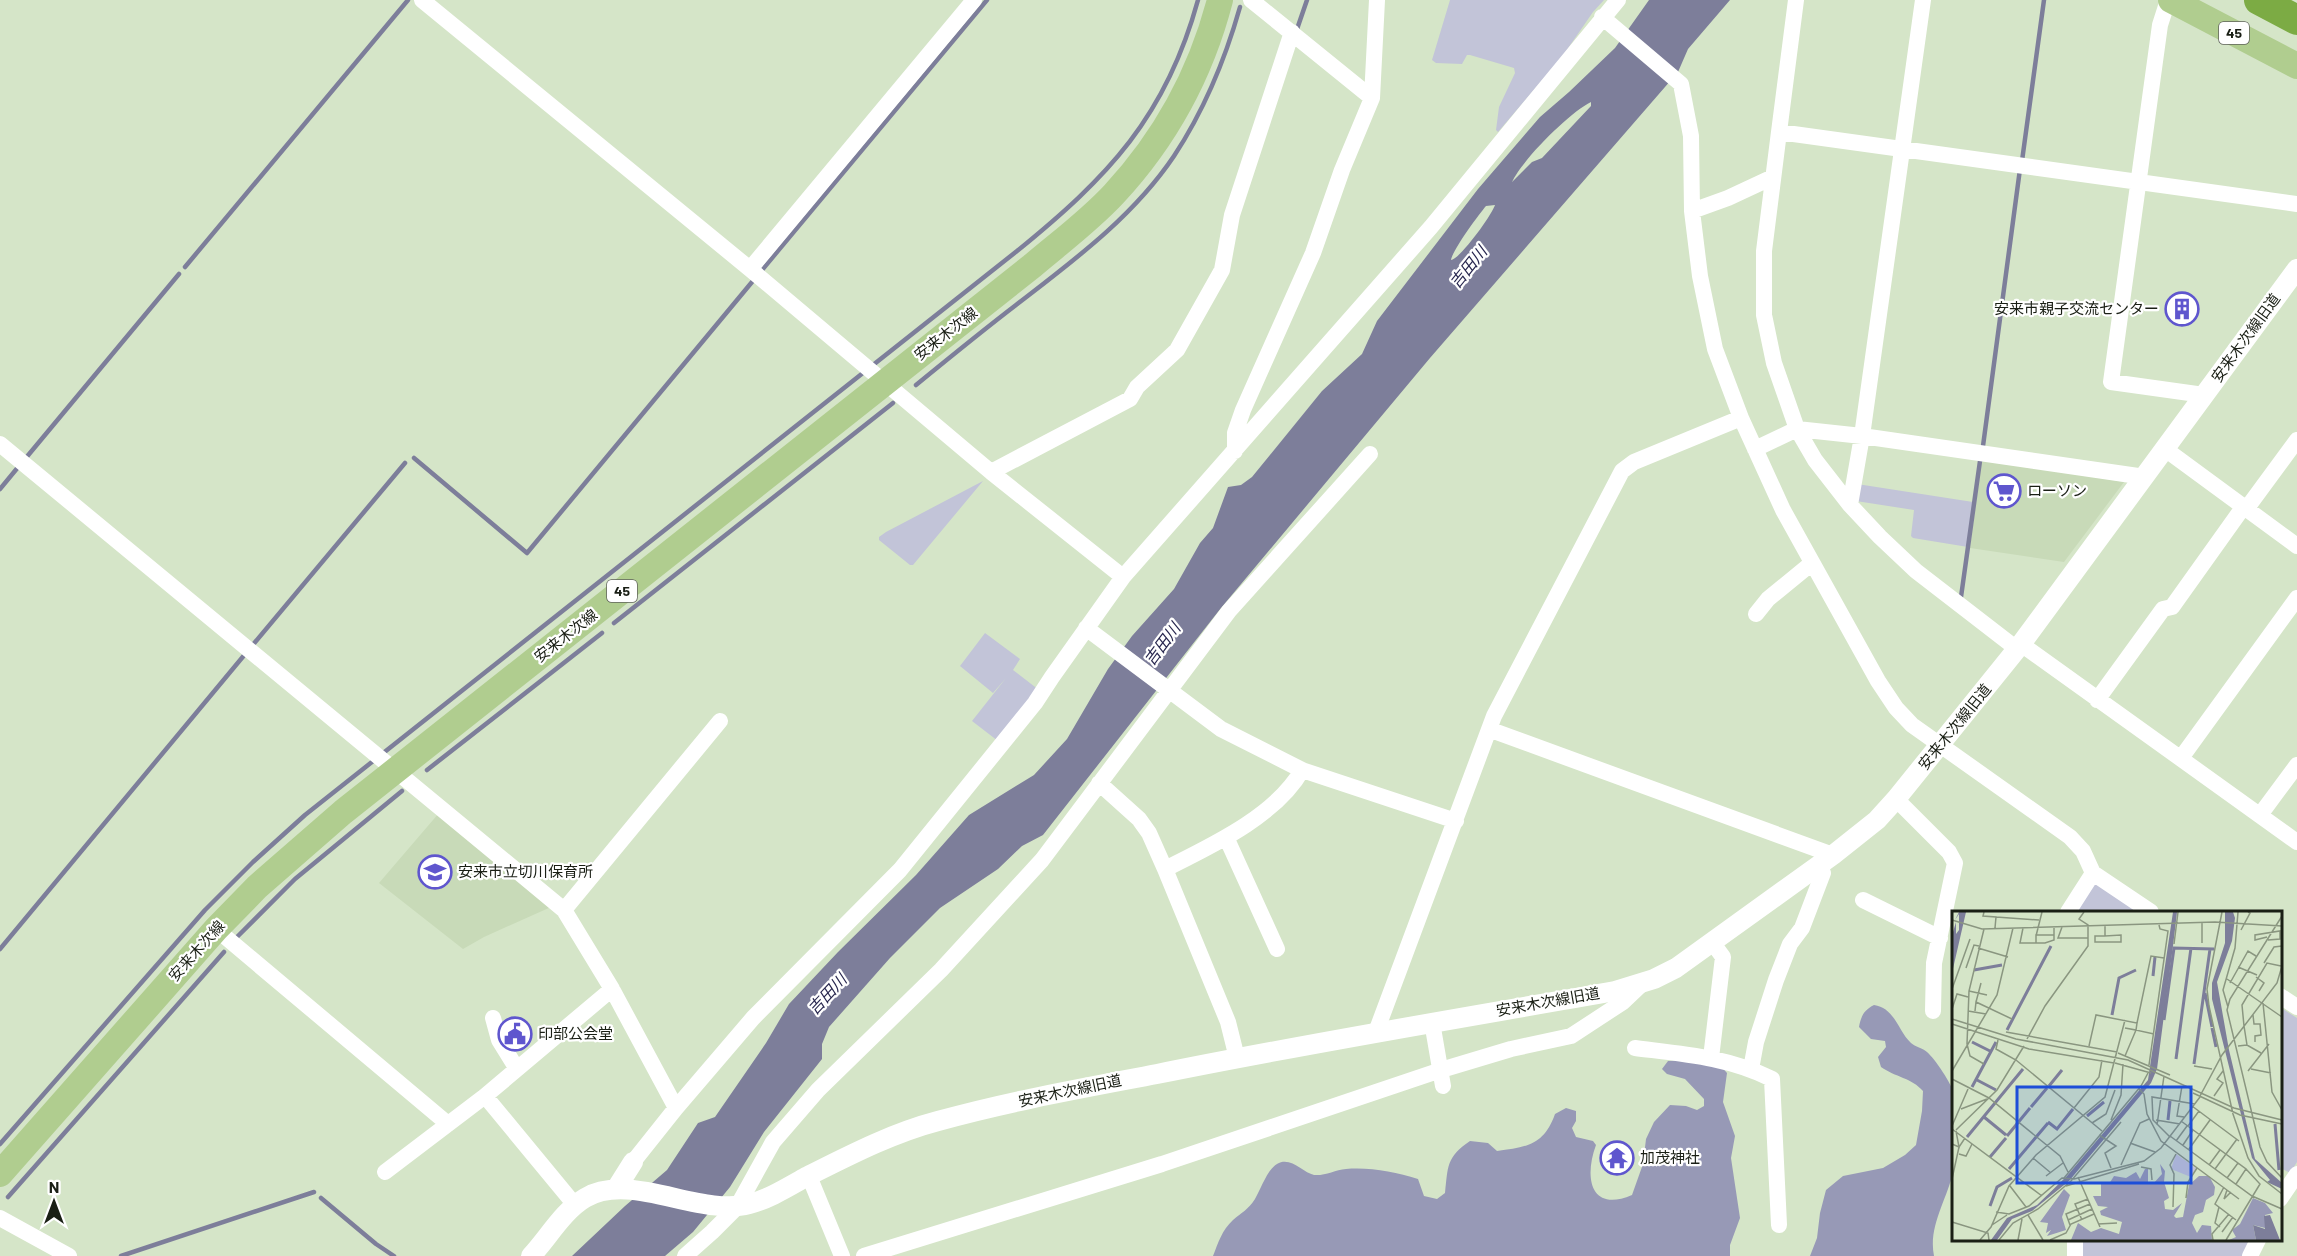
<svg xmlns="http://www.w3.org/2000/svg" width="2297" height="1256" font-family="Barlow,'Noto Sans JP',sans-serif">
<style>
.built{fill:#c8dab8}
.green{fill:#c2c4d8}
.forest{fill:#9799b6}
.water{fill:#7d7e9a;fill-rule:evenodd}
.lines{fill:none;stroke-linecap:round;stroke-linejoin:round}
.stream{stroke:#7d7e9a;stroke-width:4.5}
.minor{stroke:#fff;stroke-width:16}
.tertiary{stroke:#fff;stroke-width:20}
.primary{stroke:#b0cd8f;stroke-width:26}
.motorway{stroke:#7cab44;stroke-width:30}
.labels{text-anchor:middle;stroke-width:4.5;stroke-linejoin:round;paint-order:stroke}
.shield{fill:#fff;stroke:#5f625b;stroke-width:1.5}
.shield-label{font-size:14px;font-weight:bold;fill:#1a1f15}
.poi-label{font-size:15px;fill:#1a1f15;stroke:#fff;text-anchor:start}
.street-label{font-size:15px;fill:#1a1f15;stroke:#fff}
.water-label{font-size:16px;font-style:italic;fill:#27264e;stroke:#fff}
.inset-river{fill:none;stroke:#7d7e9a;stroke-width:3}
.inset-road{fill:none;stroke:#8a9680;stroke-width:1.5}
.view{fill:#1d4ed8;fill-opacity:0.15;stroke:#1d4ed8;stroke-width:3}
.inset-edge{fill:none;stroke:#1a1f15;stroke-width:3}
</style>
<rect width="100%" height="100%" fill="#d5e5c8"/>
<path class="built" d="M1982,458L2124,482L2064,562L1970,548Z
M439,813L551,907L484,937L463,949L379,883Z"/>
<path class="green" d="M1450,0H1604L1593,12L1562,57L1498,132L1496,130L1499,107L1515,73L1514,68L1470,55H1467L1462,64L1436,63L1432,60Z
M983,481L913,565H910L879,540V537L886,532Z
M1857,484L1973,502L1968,547L1913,538L1911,536L1914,510L1856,501Z
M985,633L1020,659L1013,670L1039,690L998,741L972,721L1006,678L993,693L960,666Z
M2095,883L2139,912H2076Z
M2280,1007L2297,1018V1162L2290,1173L2281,1168Z
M2081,1240H2249L2242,1256H2080Z"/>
<path class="forest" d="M1874,1005C1895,1008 1898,1031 1911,1043C1915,1047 1923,1048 1927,1052C1935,1059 1952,1084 1954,1094C1955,1106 1956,1161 1953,1172C1947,1200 1928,1226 1934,1256H1810L1817,1238L1820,1213L1826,1190L1843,1176L1883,1168L1905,1155L1916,1145L1922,1111L1923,1091C1912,1078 1895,1077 1881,1067L1878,1057L1886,1047L1885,1041L1871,1039L1859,1027C1861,1016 1864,1010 1874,1005Z
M1689,1060L1718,1063L1727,1073L1723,1102L1735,1136L1731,1158L1740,1218L1730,1245V1256H1213C1218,1243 1222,1230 1233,1220C1242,1212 1248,1210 1255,1199C1261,1189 1267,1170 1277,1164C1291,1156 1303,1173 1314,1175C1325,1176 1335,1170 1346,1169C1370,1167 1395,1172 1418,1179L1424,1196L1437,1199L1445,1193C1448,1167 1446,1157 1470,1141L1488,1143L1497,1151C1527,1147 1544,1145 1555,1114L1566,1108L1576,1111V1121L1572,1128L1576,1137L1593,1141L1596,1145C1584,1177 1590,1213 1632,1195L1643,1164L1646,1139L1654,1122L1670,1105L1686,1106L1697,1110L1704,1106V1099L1685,1079L1667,1074L1662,1069L1668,1061Z"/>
<path class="water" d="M1649,0H1730L1688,49L1678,72L1430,358L1221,608L1043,835L1022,846L998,869L940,908L890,958L829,1027L822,1044V1059L764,1132L730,1187L693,1232L665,1256H572L625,1206L667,1170L698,1123L715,1117L766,1043L789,1004L838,952L916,875L969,815L1034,775L1067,739L1108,669L1132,636L1174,589L1200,543L1213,528L1228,487L1241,485L1252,477L1322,391L1362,354L1377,321L1478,189L1540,117L1569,92L1615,48ZM1591,102V106L1542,158L1532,162L1512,182C1522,160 1570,112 1591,102ZM1495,205C1492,215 1460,259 1451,260C1452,251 1479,214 1486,206Z"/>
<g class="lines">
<path class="stream" d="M1296,32L1307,0
M2022,161L2044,0
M185,267L408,0
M762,270L987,0
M916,385C949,358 982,331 1016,305C1073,261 1133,217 1174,156C1205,109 1225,60 1240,7
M1983,446L2020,169
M414,458L527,553L752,282
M25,459L179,274
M0,489L19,466
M1961,597L1980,461
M614,623L893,403
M251,647L405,463
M427,770L602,633
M237,937L295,879L402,791
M0,949L246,653
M0,1144L205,910L253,862L305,815L1017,251C1108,177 1166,117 1198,0
M8,1197L224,952
M321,1198L376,1244L394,1256
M121,1256L314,1192"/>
<path class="minor" d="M422,0L750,269L991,472L1123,577
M1251,0L1372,98
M2168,0L2160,25L2111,382L2204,395
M1602,17L1681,84L1691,136L1692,211L1700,276L1715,349L1741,418L1783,510L1878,681L1896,708L1912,725L2070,837L2083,851L2093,873L2151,912
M1779,132L1796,0
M1692,211L1728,198L1773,177
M750,269L974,0
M0,444L564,910L612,989L676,1108
M1755,449L1797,429L1862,436L2145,477
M2165,449L2297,546
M1235,451V433L1243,410L1313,253L1342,170L1372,98L1377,0
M991,472L1130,399L1137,387L1177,350L1222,270L1232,215L1292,32
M1850,505L1862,436L1923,0
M2247,508L2297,440
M1756,614L1768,599L1812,563
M1086,628L1221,729L1302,770C1276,816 1211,846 1165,869L1228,1022L1237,1058
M2021,644L2297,842
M2017,649L1916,571L1880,537L1850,505L1815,460L1797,429L1774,363L1764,315V251L1779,132L2297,204
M2097,700L2163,609L2172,607L2244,506
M1491,730L1833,855
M2181,758L2297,598
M1302,770L1456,821
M1099,783L1139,819L1149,833L1165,869
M1896,799L1949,852L1955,863L1934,963L1933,1011
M2260,815L2297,765
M1226,837L1277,949
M1863,900L1940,938
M564,910L720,721
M2068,912L2093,873
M216,929L448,1124
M2280,996L2297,1007
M493,1018L499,1040L517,1069
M1432,1022L1443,1086
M1376,1032L1494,716L1622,471L1634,462L1741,418
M1635,1048C1683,1054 1728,1057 1772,1079L1779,1225
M1711,1058L1723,957L1712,942
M1751,1069L1756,1042L1776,980L1790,944L1802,928L1823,873L1819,865
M485,1096L575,1205
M633,1162L676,1108L753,1018L900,870L1035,703L1052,677L1123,577L1431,227L1618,0
M385,1172L485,1096L612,989
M809,1176L842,1256
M2280,1199L2297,1174
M0,1218L69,1256
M685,1256L712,1232L737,1207L773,1142L818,1090L941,970L1042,860L1229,611L1370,454
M864,1256L1162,1164L1441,1070L1511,1049L1571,1036L1623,1002L1643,983
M2075,1256V1240
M2250,1256L2258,1240"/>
<path class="tertiary" d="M616,1189L633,1162
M531,1256C548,1238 563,1211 585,1198C630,1171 700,1217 749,1204C769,1199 788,1187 806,1177C848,1156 892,1133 938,1121C1010,1101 1084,1088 1157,1074C1309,1043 1462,1018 1615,991L1654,979L1676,968L1833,855L1877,820L1896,799L2021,644L2297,269"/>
<path class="primary" d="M2171,0L2297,66
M0,1174L216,929L257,887L343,812L1032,266C1059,243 1089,221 1114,194C1165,139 1201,73 1220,0"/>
<path class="motorway" d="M2259,0L2297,20"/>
</g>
<defs>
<g id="building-ring" transform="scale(1.725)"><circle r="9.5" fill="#fff" stroke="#5f56ce" stroke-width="1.5"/><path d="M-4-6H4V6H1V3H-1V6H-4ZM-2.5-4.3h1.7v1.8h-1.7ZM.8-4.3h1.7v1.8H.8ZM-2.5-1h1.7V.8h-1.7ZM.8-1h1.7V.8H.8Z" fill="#5f56ce"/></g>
<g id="supermarket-ring" transform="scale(1.725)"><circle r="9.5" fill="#fff" stroke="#5f56ce" stroke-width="1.5"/><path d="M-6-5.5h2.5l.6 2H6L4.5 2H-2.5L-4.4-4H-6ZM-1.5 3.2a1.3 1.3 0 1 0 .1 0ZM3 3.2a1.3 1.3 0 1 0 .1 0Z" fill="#5f56ce"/></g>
<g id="school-ring" transform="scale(1.725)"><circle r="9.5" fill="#fff" stroke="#5f56ce" stroke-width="1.5"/><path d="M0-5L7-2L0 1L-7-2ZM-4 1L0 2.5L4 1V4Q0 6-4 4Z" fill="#5f56ce"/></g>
<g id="civic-ring" transform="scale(1.725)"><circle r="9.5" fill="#fff" stroke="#5f56ce" stroke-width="1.5"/><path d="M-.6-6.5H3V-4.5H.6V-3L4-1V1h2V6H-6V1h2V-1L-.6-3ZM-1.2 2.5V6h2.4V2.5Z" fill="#5f56ce"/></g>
<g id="temple-ring" transform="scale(1.725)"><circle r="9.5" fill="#fff" stroke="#5f56ce" stroke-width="1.5"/><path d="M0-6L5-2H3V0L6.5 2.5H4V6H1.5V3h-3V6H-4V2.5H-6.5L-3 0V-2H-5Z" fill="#5f56ce"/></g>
</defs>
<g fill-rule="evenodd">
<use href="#building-ring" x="2182" y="309"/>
<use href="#supermarket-ring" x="2004" y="491"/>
<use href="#school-ring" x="435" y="872"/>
<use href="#civic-ring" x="515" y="1034"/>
<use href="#temple-ring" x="1617" y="1158"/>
</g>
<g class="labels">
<g class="shield">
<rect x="2219" y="22" width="30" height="22" rx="4.5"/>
<rect x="607" y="580" width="30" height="22" rx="4.5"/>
</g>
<g class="shield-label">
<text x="2234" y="38">45</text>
<text x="622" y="596">45</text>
</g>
<g class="poi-label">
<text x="2159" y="314" text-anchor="end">安来市親子交流センター</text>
<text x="2027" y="496">ローソン</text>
<text x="458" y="877">安来市立切川保育所</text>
<text x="538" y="1039">印部公会堂</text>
<text x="1640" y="1163">加茂神社</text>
</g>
<g class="street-label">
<text transform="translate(946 334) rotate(-38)" y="5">安来木次線</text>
<text transform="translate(2246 338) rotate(-54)" y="5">安来木次線旧道</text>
<text transform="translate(566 636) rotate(-38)" y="5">安来木次線</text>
<text transform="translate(1955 727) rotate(-51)" y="5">安来木次線旧道</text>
<text transform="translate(197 951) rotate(-48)" y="5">安来木次線</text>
<text transform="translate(1548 1002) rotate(-10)" y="5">安来木次線旧道</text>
<text transform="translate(1070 1091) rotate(-12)" y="5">安来木次線旧道</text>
</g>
<g class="water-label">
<text transform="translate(1468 267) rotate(-51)" y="6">吉田川</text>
<text transform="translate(1162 644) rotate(-53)" y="6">吉田川</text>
<text transform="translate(827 994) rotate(-47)" y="6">吉田川</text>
</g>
</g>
<g transform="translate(1952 911)">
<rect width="330" height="330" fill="#d5e5c8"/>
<path d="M224,243L244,257L239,266L219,258Z" fill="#c2c4d8"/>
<path d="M208,253L213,260L212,271L217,287L212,290L213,298L221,299L230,292L222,305L224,307L231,306L237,274L247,265H257L263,276L262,284L254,289L251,301L243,304L240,312L245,322L250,314L259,315L260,329H119L126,312L139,321L149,317L167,323L170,311L149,304L148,300L156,296L146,295L141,285H149V272L157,273L162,265L174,267L184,261L188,268L193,258H196V273H201L210,263ZM112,278L118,284L110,306L114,319L95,325L99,319L94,322L96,312L88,311ZM301,287L313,292L321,302L313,304V317L301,314L304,329H277L284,326L280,319L288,313Z" fill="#9799b6"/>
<path d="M7,1H14L0,62L1,21L4,11V23L7,19V3L3,9ZM221,1H225L221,35L205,158L199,172L117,270L80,300L60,308L45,329H39L55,307L85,294L115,265L196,169ZM273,1H281L283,7L280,30L265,71L277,139L303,248L330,272V278L315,271L318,269L300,247L260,88V72L273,32ZM318,304L328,329H304L301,314L313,318L312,305Z" fill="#7d7e9a"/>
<path class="inset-river" d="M22,59L50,54M201,65L203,46M253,82L260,116M160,104L167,67L184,59M212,109L222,37L262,38M260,117L264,136M55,119L99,35M20,131L38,140M224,148L239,37M242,153L258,38M25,169L44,179M97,175L110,159M20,176L44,131M79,196L95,177M135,205L152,191M32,206L54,224M216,209L218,190M96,211L105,218L121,198M323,213L327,259M55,225L78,197M15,226L71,158M38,246L54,227M57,258L96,212M38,295L45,276L60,267"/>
<path class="inset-road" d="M32,1L31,5L44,6L43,17M270,1L255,78L257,95L281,203L296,247L307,265L330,283M330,5L278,88L275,99L308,236L315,251L330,267M44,6L87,9M0,9L30,18L263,11L330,15M250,12V32M153,15V25L169,24V31H143V25H153M110,16L106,27H136M71,17L68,32H93L102,29V16M289,19L298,2L296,1M84,25L90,1M315,26L303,29V24L328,20V28L316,29M84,32V24H102M222,33L226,1M26,37L56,46M312,52L322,36L330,35M286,56L305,64M14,57L22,34L27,35M304,66L312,72L307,80M275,68L330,106M278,72L296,40L304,45M0,78L18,28M17,80L35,84M24,91L29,72M311,92L320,181L330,199M276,96L271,79L283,37L286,1M0,98L5,83L16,86M16,100L34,103M23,100L24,91L60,108M301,104L302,113H308L309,124L303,125V131M0,108L64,128L176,149L282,197L330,209M185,112L199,45L212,47M0,113L77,138L162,152M292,115L290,94L315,52L329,55M292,115L295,134M54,121L165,141M75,128L93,95L136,35V14L127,8L132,1M46,129L44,138L64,149L150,220M137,135L144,104L185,112L184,119L173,117M286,135L295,134L309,142M166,142L218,164M173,145L184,119L202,123M163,152L199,162M32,153L18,145L15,133L17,80L32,18M197,154L216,20L208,18L207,14M242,155L260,158M299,158L319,162M0,160L45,84L61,17M296,160L317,133M0,168L37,187L108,245L116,261M230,175L225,205L232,206M187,178L192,183L195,203L209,230L287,288M241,182L288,204L330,213M248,185L270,144L325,72L330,55M262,185L271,172L265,168L271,160M240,195L287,230M122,197L147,166L150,149M9,198L35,188M159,209L169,184L171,153M204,209L228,213M229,210L294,258L284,273M140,212L154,203L163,179M205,214L212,165M0,215L16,178M236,215L247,200M0,218L90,285M4,219L45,179L72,135M147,224L164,235L153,242L159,257M218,225L300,285L330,298M218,226L201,209L200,186L243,193M224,230L235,215M178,232L203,241M0,233L7,236L4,220M231,234L241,219M237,238L258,209M7,243L14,245L20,233M81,247L99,262M169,254L188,212L197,208M257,254L268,239M189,256L199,258L200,269M263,258L285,228M94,265L111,252M126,266L148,316M112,267L189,175L196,162M275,267L286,252M0,268L7,236L13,227M58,275L74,296M114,275L187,253M272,276L263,293L284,309M275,279L272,288L279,281M234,287L236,271L245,257M221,296L222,263L218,254L224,243M267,296L263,312L268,316M44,301L57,303L77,295L110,267L122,268L192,250L209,237L248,186M76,304L91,329M116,309L140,298M130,309L123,293L136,288M0,311L36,322L37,329M146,313L165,312M40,314L55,304M118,314L114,303L138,293M270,321L281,306M28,329L39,316L57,275L84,244L153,186L173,109M47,329L61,312L86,298L119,270L169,211M66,329L70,308M98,329L114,322L119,313L142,303M261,329L260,323L277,303M274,329L308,273L294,258"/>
<path class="view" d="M65,176H239V272H65Z"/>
<rect width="330" height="330" class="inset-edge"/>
</g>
<g transform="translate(54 1202)" stroke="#ffffff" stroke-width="4.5" paint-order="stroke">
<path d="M0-4.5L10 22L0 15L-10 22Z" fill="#1a1f15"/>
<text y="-9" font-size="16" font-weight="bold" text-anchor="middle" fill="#1a1f15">N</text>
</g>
</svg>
